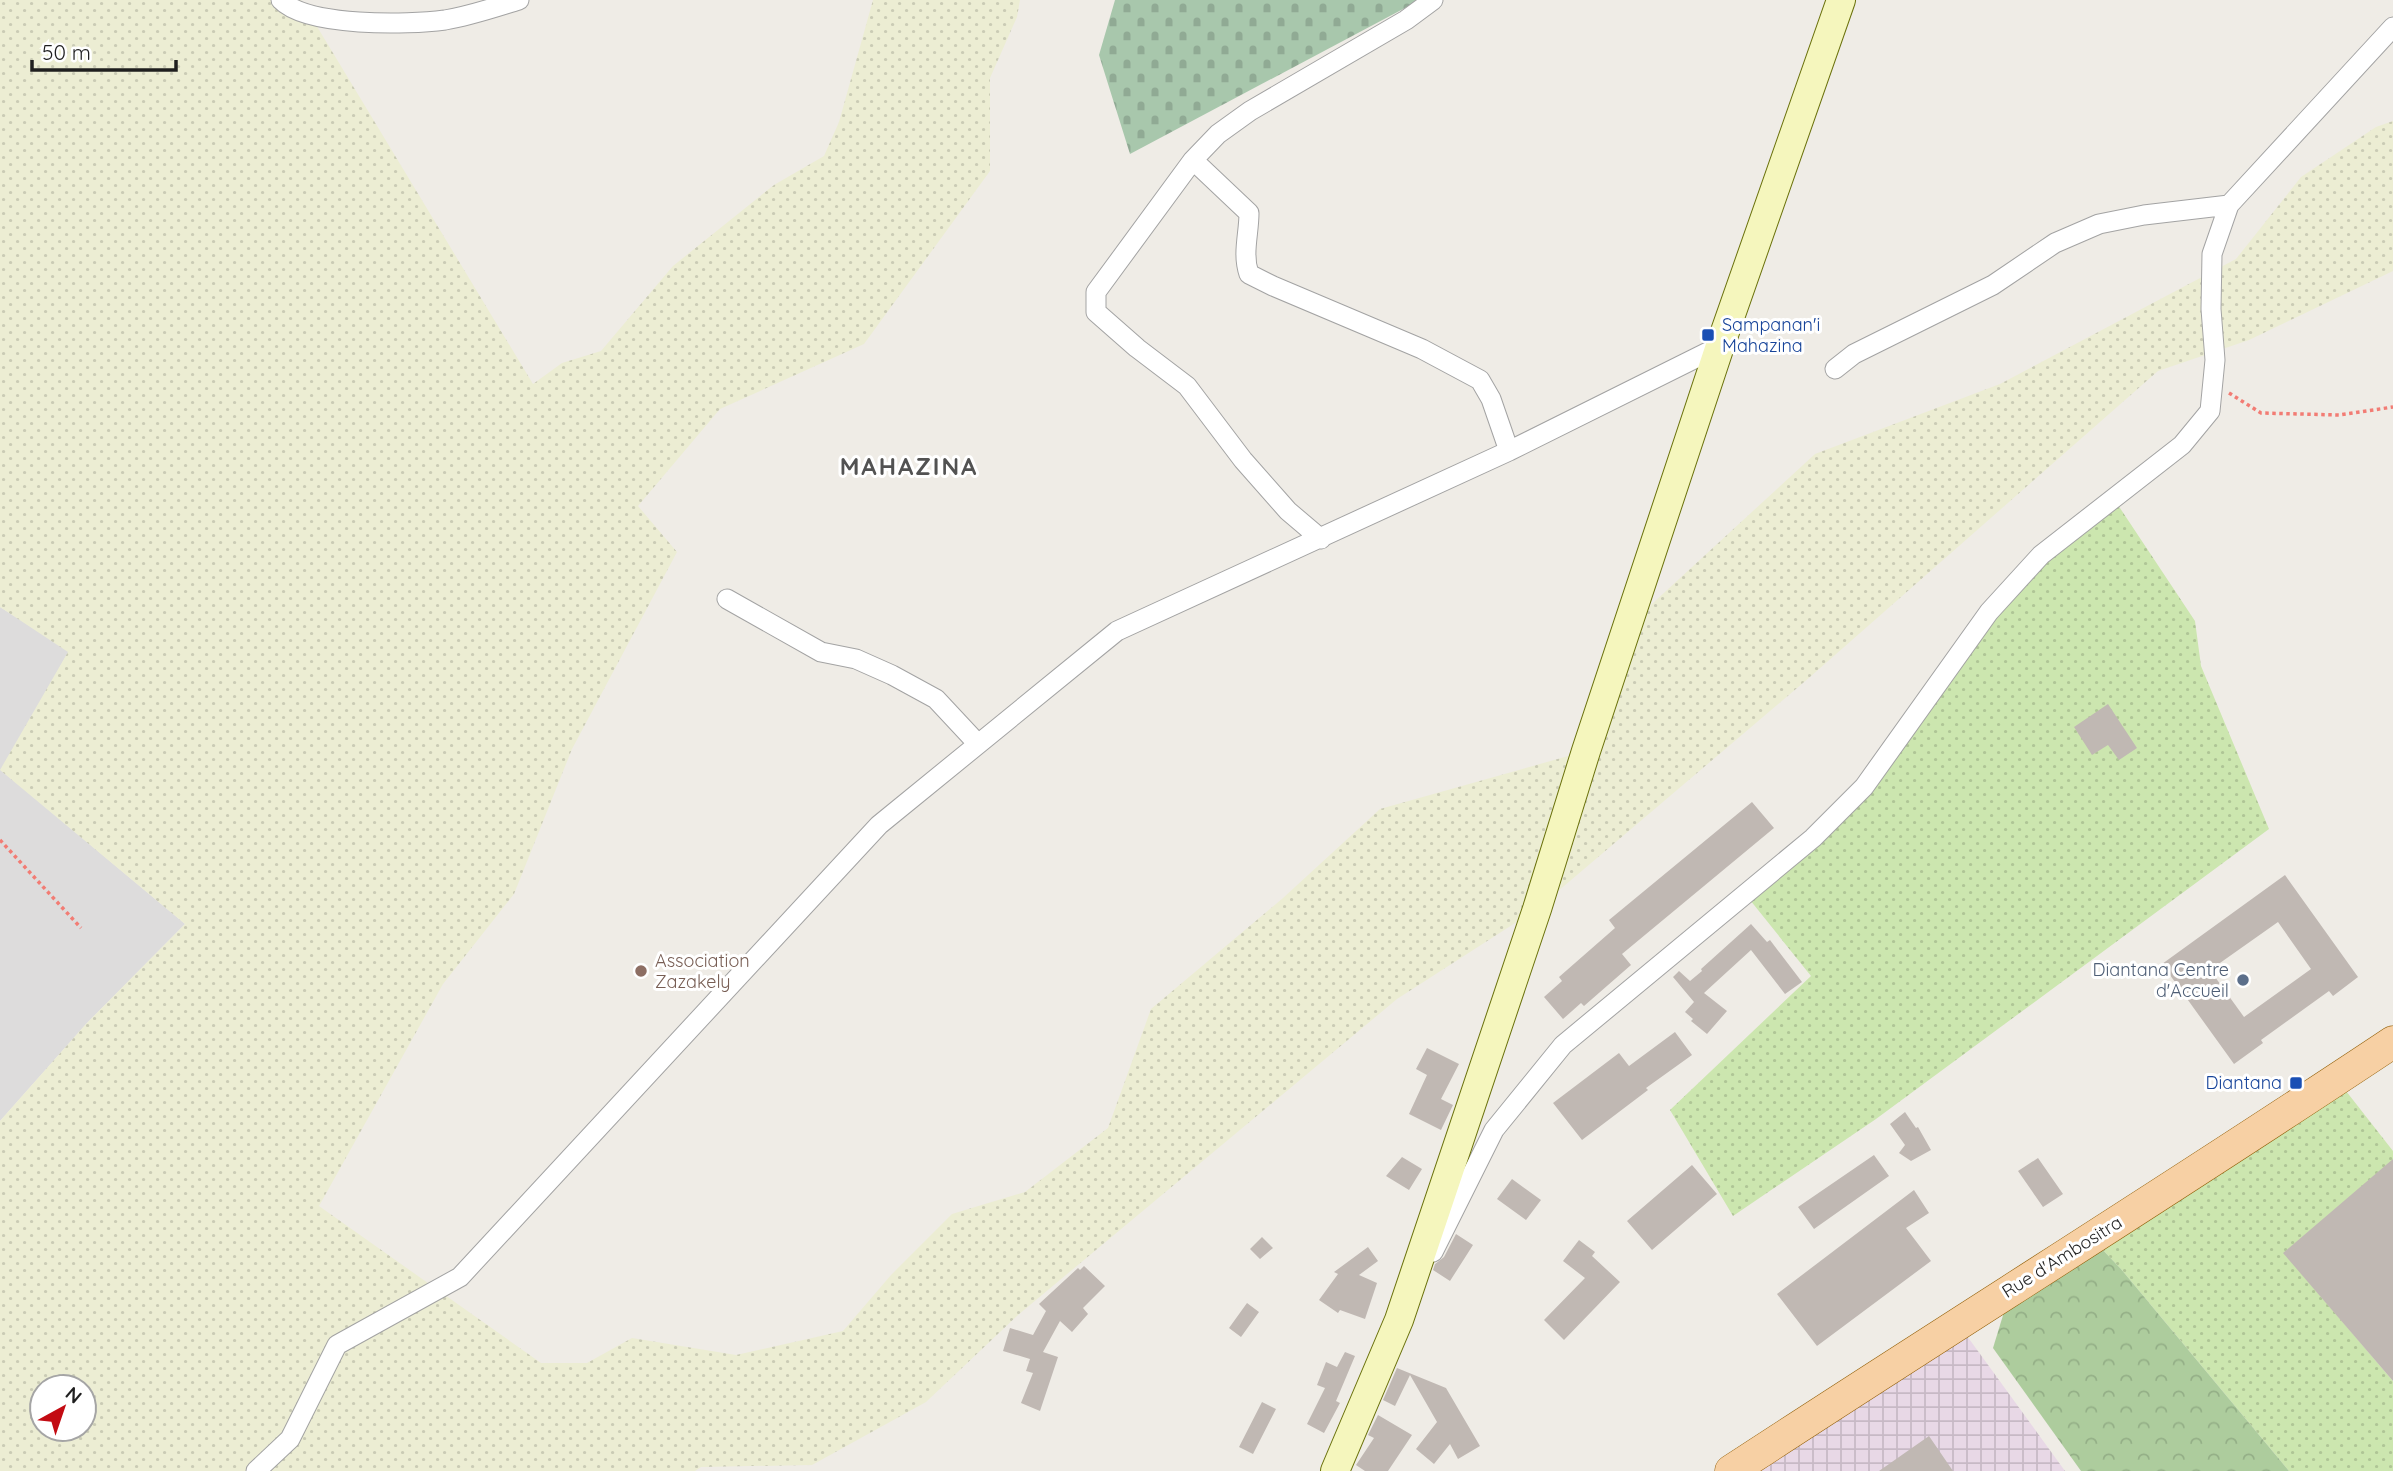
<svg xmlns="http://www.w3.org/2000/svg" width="2393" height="1471" font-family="Quicksand,sans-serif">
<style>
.residential{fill:#dddcdc}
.industrial{fill:url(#industrial-grid)}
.farmland{fill:url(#farmland-dots);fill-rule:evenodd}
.grass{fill:url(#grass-dots)}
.forest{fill:url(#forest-crowns)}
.cemetery{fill:url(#cemetery-stones)}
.building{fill:#c0b8b3;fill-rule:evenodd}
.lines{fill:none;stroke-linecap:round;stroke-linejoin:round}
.street-casing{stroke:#a3a3a3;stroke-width:21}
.secondary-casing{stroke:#6a710b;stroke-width:30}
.primary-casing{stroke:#925f08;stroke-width:33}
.path{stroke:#f27c74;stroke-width:3.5;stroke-dasharray:3.5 3.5;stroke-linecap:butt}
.street{stroke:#fff;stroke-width:19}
.secondary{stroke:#f5f6bd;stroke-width:28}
.primary{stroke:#f7d0a4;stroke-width:32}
.transit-dot{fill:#1a4fb4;stroke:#fff;stroke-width:2.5}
.education-dot{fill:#8d6e63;stroke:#fff;stroke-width:2.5}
.service-dot{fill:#5c6f8a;stroke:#fff;stroke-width:2.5}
.labels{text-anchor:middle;stroke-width:6;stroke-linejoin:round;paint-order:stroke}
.transit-label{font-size:18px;fill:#164399;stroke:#fff;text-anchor:start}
.education-label{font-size:18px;fill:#785e54;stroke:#fff;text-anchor:start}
.service-label{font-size:18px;fill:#4e5e75;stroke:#fff;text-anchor:end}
.street-label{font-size:18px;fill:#1f1f1f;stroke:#fff}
.district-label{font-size:24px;font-weight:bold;letter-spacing:2px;fill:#525252;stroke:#fff}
</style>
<defs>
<pattern id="industrial-grid" width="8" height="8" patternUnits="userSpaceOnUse" patternTransform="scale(1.75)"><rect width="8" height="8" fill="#e8d8e6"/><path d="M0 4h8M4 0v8" fill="none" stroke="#c7b9c5"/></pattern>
<pattern id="farmland-dots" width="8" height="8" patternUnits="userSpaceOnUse" patternTransform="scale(1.75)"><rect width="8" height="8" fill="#ecedd3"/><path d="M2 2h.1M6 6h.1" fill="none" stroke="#cacbb5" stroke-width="1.8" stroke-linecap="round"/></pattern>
<pattern id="grass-dots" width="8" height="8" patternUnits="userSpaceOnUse" patternTransform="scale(1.75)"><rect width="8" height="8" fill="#cce6af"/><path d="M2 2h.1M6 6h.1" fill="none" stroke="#afc596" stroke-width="1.8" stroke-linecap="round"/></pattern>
<pattern id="forest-crowns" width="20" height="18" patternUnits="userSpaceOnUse" patternTransform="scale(1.75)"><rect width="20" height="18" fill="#adcc9d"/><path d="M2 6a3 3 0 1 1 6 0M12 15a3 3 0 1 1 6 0" fill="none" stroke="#94af87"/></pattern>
<pattern id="cemetery-stones" width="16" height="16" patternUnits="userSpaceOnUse" patternTransform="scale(1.75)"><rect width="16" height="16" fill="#a8c7ac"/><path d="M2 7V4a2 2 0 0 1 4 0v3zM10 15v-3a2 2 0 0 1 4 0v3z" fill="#90aa94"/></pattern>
</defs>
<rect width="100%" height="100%" fill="#efece6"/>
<path class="residential" d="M0,607L69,651L1,770L185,924L86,1024L0,1121Z"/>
<path class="industrial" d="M1967,1336L2065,1471H1754Z"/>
<path class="farmland" d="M0,0H301L533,384L562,363L601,351L673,266L774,185L824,156L839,122L873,0H1020L1017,17L990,78V171L864,344L720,409L638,506L677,552L572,749L514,894L443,984L319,1206L541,1363H587L632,1338L736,1355L843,1331L891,1275L952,1214L1025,1192L1108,1128L1151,1009L1283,898L1380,809L1586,751L1629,625L1815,454L2000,384L2236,259L2301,177L2376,127L2393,121V271L2249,340L2158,371L1810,677L1537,909L1397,999L1018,1315L926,1402L812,1465L701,1467L695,1471H0V1121L86,1024L185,924L0,770L68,652L0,607ZM42,1387H84V1429H42Z"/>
<path class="grass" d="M2114,499L2195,621L2201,666L2269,829L1876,1119L1733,1216L1670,1110L1811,976L1746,895L1813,838L1989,612Z
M2346,1091L2393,1151V1160L2284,1253L2393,1381V1471H2289L2121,1269L2099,1246Z"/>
<path class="forest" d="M2099,1246L2121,1269L2289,1471H2081L1993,1348L2004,1312Z"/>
<path class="cemetery" d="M1115,0H1420L1130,154L1099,55Z"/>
<path class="building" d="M2108,704L2137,748L2119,760L2108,745L2092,755L2074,727Z
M1752,802L1774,828L1622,954L1631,965L1584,1006L1581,1003L1563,1019L1544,997L1562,981L1559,977L1615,928L1609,920Z
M2285,875L2358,977L2333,996L2329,991L2261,1040L2263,1043L2234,1064L2162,964ZM2278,922L2311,969L2244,1017L2210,970Z
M1751,924L1767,942L1770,940L1802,982L1785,994L1751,950L1704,993L1727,1011L1707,1034L1691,1021L1693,1019L1685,1012L1694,1002L1673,977L1679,971L1690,981L1702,971L1701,969Z
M1675,1032L1692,1055L1646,1088L1648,1090L1582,1140L1553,1103L1619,1053L1629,1066Z
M1427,1048L1459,1064L1441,1099L1453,1105L1441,1130L1409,1114L1427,1075L1416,1069Z
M1905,1112L1916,1128L1918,1127L1931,1150L1911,1161L1899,1153L1905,1145L1890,1124Z
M1874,1155L1889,1176L1814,1229L1798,1207Z
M1402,1157L1422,1169L1409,1190L1386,1176Z
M2038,1158L2063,1194L2043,1207L2018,1171Z
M2393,1159V1381L2283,1253Z
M1692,1165L1717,1194L1652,1250L1627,1221Z
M1512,1179L1541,1200L1526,1220L1497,1199Z
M1914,1190L1929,1213L1906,1228L1931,1261L1817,1346L1777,1294Z
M1456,1234L1473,1245L1450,1281L1433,1270L1435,1264L1444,1257Z
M1262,1237L1273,1248L1260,1259L1250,1249Z
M1579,1240L1595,1252L1592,1256L1620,1282L1564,1340L1544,1320L1585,1278L1563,1261Z
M1368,1247L1378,1261L1359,1275L1377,1283L1365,1319L1340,1310L1338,1313L1319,1300L1338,1274L1334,1272Z
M1084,1266L1105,1286L1083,1308L1088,1314L1072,1332L1060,1321L1043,1352L1058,1357L1040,1411L1021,1403L1033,1373L1026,1371L1030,1359L1003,1351L1010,1328L1033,1335L1046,1311L1039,1304L1078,1268L1080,1270Z
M1247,1303L1259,1312L1241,1337L1229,1328Z
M1345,1352L1355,1356L1336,1401L1340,1403L1324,1433L1307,1424L1325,1388L1317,1385L1326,1362L1337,1367Z
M1397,1368L1446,1388L1480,1446L1458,1459L1450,1444L1434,1464L1416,1449L1437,1422L1410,1375L1395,1406L1383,1400Z
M1262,1402L1276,1409L1253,1454L1239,1447Z
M1378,1415L1412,1435L1388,1471H1365L1356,1465L1374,1438L1368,1435Z
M1929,1436L1953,1471H1879Z"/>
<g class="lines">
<g class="street-casing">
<path id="street" d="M281,0C307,27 408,25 445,20C470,16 496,7 519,0
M1193,160L1249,213C1249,234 1242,254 1249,274L1273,286L1422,349L1480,380L1491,399L1509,451
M1835,369L1854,354L1993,285L2055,243L2099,224L2144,215L2229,205
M1321,539L1288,511L1243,460L1187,386L1137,348L1096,312V292L1193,160L1218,134L1250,111L1406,20L1433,0
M727,599L821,652L856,659L892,675L936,699L978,744
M1433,1252L1494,1130L1563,1045L1813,838L1864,787L1989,612L2041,555L2182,445L2210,411L2215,360L2211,309L2212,254L2229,205L2393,27
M256,1471L290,1439L337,1345L460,1277L879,825L1117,631L1509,451L1720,346"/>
</g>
<g class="secondary-casing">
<path id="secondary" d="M1335,1471L1399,1320L1537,909L1586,751L1720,346L1841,0"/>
</g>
<g class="primary-casing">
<path id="primary" d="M1731,1471C1951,1327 2174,1188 2393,1042"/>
</g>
<path class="path" d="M2229,393L2261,413L2339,415L2393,407
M0,840L81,928"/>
<use href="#street" class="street"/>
<use href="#secondary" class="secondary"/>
<use href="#primary" class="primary"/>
</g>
<g class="transit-dot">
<rect x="1701" y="328" width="14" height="14" rx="3.5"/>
<rect x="2289" y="1076" width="14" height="14" rx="3.5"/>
</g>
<circle class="education-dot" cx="641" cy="971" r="7"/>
<circle class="service-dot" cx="2243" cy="980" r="7"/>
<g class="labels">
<g class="transit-label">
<text x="1722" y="331">Sampanan'i<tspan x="1722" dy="21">Mahazina</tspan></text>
<text x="2282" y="1089" text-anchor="end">Diantana</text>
</g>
<g class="education-label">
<text x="655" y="967">Association<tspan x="655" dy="21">Zazakely</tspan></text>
</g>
<g class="service-label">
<text x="2229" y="976">Diantana Centre<tspan x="2229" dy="21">d'Accueil</tspan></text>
</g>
<g class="street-label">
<text transform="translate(2062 1257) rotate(-32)" y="6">Rue d'Ambositra</text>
</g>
<g class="district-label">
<text x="909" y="475">MAHAZINA</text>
</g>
</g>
<g transform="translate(63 1408) rotate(40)"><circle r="33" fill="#ffffff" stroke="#a5a5a5" stroke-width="2"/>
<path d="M0-5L12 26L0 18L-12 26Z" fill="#c30b13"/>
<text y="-10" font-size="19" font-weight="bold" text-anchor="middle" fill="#1f1f1f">N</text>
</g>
<path d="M32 60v10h144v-10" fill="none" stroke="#1f1f1f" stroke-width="3.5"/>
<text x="42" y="60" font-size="21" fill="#1f1f1f" stroke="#ffffff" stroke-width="5" paint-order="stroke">50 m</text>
</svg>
